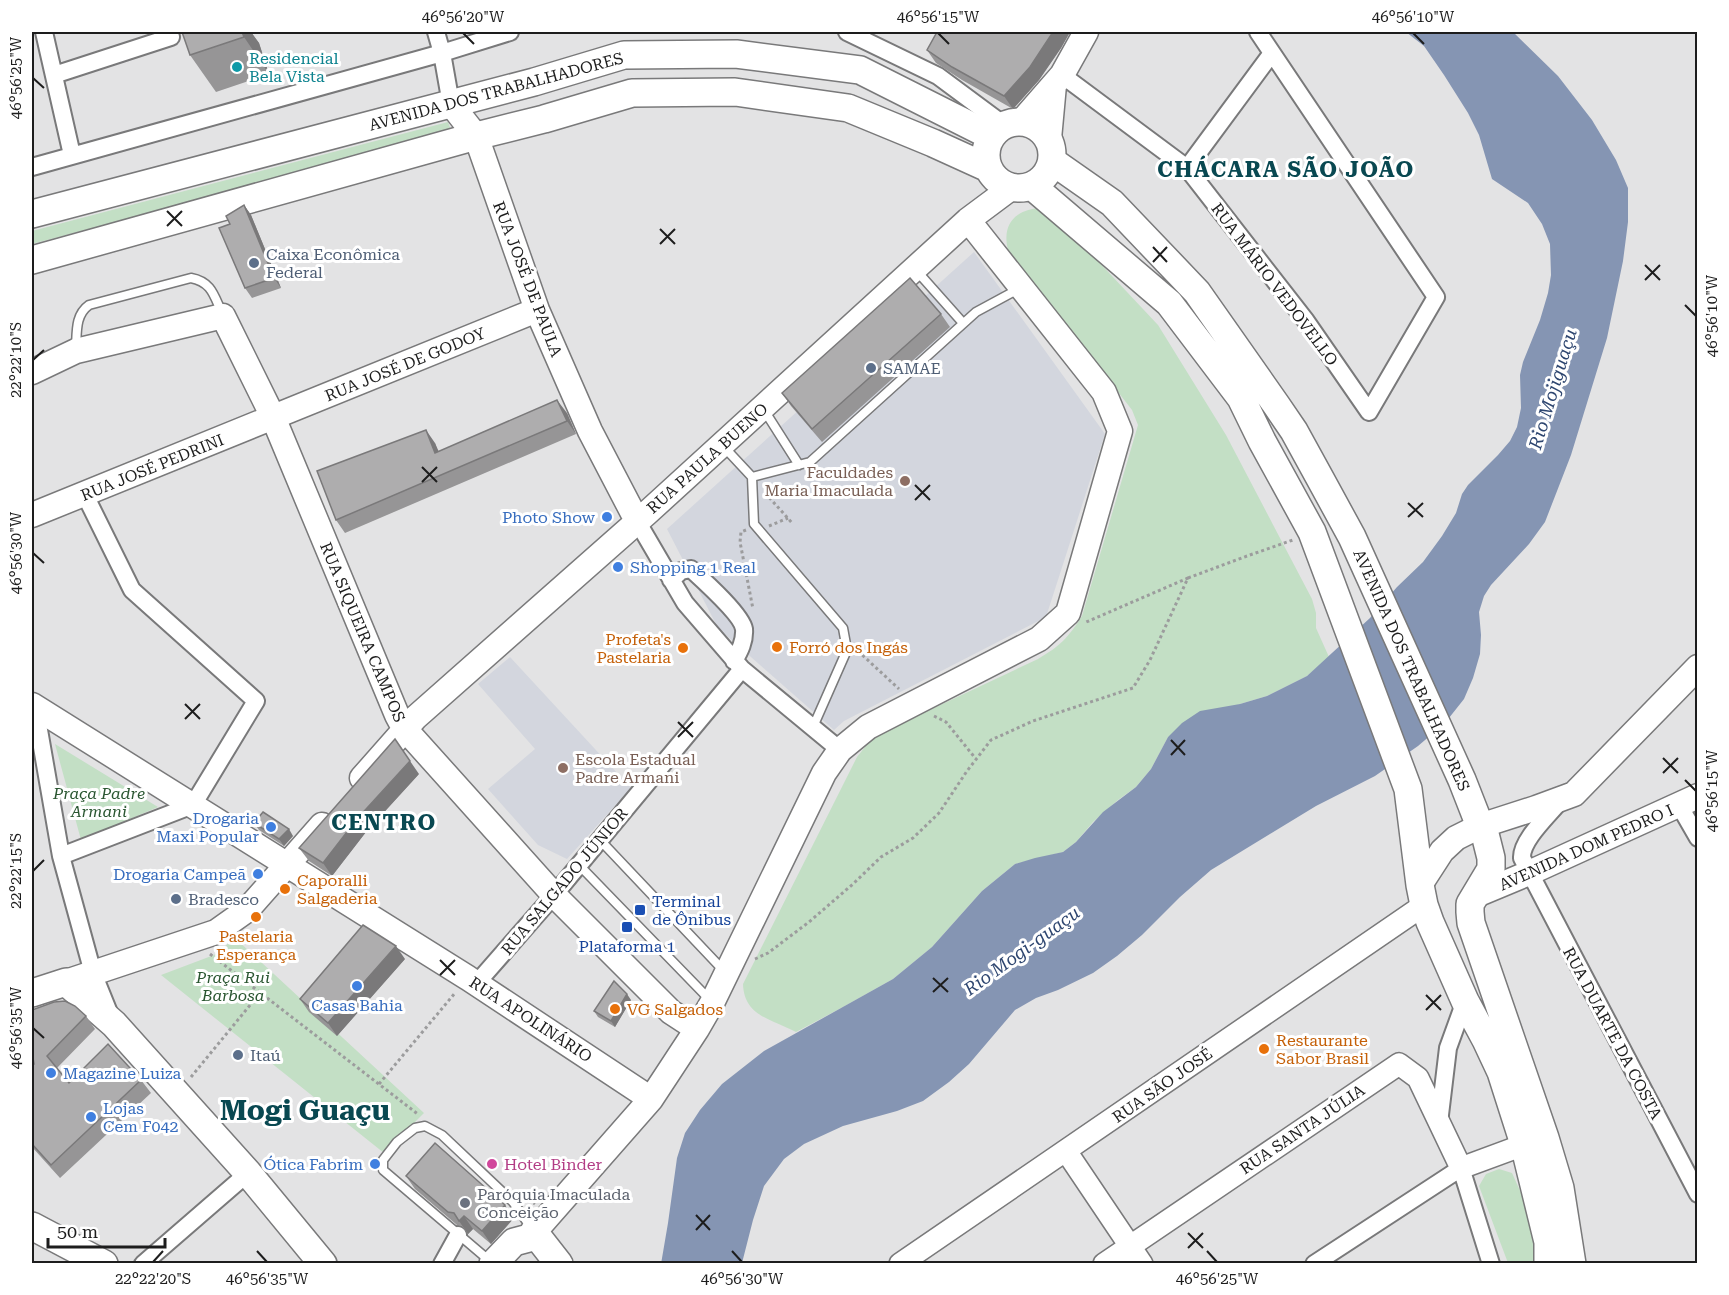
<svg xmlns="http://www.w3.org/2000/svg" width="1729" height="1295" font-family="'Roboto Serif',serif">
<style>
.built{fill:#d3d6de}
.green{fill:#c3dfc5}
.water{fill:#8595b3}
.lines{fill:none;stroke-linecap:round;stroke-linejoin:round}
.service-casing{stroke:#79797a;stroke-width:11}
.minor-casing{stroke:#79797a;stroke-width:20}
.tertiary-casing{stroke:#79797a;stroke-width:24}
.secondary-casing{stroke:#79797a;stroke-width:27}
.primary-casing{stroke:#79797a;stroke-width:30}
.path{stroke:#9c9c9d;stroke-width:3;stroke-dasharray:3 3;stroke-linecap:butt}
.service{stroke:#fff;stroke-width:8}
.minor{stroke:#fff;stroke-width:16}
.tertiary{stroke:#fff;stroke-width:21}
.secondary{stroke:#fff;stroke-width:24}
.primary{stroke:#fff;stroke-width:27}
.wall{fill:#969596}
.shaded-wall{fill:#7a797a}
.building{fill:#aeadae;stroke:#7a797a;stroke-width:1.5}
.ticks{fill:none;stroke:#1d1d1d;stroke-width:2}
.culture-dot{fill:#0f9aa8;stroke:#fff;stroke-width:2}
.service-dot{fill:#5c6f8a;stroke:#fff;stroke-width:2}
.education-dot{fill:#8d6e63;stroke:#fff;stroke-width:2}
.shop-dot{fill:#3f7fe0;stroke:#fff;stroke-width:2}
.food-dot{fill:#e8710a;stroke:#fff;stroke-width:2}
.transit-dot{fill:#1a4fb4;stroke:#fff;stroke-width:2}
.hotel-dot{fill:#d1479c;stroke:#fff;stroke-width:2}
.worship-dot{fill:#6b7280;stroke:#fff;stroke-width:2}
.labels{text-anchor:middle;stroke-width:6;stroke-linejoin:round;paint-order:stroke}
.culture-label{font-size:16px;fill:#0d838f;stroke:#fff;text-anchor:start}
.street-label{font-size:16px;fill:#1d1d1d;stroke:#fff}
.service-label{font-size:16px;fill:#4e5e75;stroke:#fff;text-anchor:start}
.education-label{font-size:16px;fill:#785e54;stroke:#fff;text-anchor:end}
.shop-label{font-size:16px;fill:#366cbe;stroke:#fff;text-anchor:end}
.food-label{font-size:16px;fill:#c56008;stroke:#fff;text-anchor:start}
.park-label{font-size:16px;font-style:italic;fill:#2a5631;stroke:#fff}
.transit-label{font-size:16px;fill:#164399;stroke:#fff;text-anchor:start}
.hotel-label{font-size:16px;fill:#b23c85;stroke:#fff;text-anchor:start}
.worship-label{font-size:16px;fill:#5b616d;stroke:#fff;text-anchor:start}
.water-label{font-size:18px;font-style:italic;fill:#2e4670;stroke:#fff}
.district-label{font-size:22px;font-weight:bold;letter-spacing:1.5px;fill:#094851;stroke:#fff}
.town-label{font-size:28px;font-weight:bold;fill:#094851;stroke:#fff}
.neatline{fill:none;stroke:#1d1d1d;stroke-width:2}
.ticks-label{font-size:15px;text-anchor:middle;fill:#1d1d1d}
</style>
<rect width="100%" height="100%" fill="#e3e3e4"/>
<path class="built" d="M974,252L1105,434L1046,617L844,721L834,730L718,628L667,529Z
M510,657L631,788L567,859L538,845L488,789L535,749L478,684Z"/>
<path class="green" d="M448,122L452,133L32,244V231Z
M1038,208L1081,243L1158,325L1226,435L1312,599L1316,613V628L1329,657L1307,676L1267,696L1240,704L1168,737L1151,769L1136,787L1118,800L1093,822L1076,842L1063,852L1015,864L982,891L932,947L893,979L843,1007L796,1032C771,1019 744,1016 743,984L857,757L869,742L885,731L1038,659C1060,646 1068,638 1082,616L1138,425L1132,410L1008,250C1002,226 1013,211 1038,208Z
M55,744L158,807L81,840Z
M235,938L424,1113L384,1153L161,975L214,955Z
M1499,1169L1512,1173L1544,1244V1263H1508L1479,1186L1486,1174Z"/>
<path class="water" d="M1406,32H1513L1558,76L1592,120L1616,160L1628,188V222L1623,261L1607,338L1571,455L1545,522L1529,544L1491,585L1484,596L1479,612L1481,635L1480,654L1473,678L1464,699L1445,723L1418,746L1375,776L1316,806L1211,870L1180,897L1142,935L1117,956L1093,973L1058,990L1036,998L1015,1010L969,1064L949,1082L923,1101L897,1111L843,1126L804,1144L784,1159L764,1186L753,1220L742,1263L661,1264L668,1223L677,1158L685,1133L700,1110L722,1084L764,1051L893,979L932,947L982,891L1015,864L1035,858L1063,852L1076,842L1103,812L1136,787L1151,769L1168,737L1182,723L1200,711L1240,704L1267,696L1307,676L1370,618L1397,587L1423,562L1442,536L1456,513L1462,494L1468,485L1498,455L1510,441L1517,427L1521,408L1520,375L1523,362L1540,320L1548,293L1551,275L1550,244L1542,224L1528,203L1492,179L1479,135L1468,113L1444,75L1424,46Z"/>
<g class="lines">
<g class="service-casing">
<path id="service" d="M915,269L963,323
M76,348C77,332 75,315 89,305L191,278C212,282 214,296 222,313
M764,410L799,465
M724,447L752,477L754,524L843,628L847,650L813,727
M752,477L810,462L976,312L1013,292L1020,291
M600,840L724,971
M579,865L710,1000
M491,1262L383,1170V1160L397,1142L415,1128L425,1126L442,1135L513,1202L532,1229"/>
</g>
<g class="minor-casing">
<path id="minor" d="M44,32L72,155
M436,32L442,53L451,104
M847,32L938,76L1004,125
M54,75L171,37
M1062,75L1187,168L1306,321L1369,412L1436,297L1258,32
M32,167L442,53L510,32
M1187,168L1272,53
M637,521L685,603L742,669L840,750
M671,580L681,571L691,569C703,580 742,615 744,629C745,641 740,651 734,661
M35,707L61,856L93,973L110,1015
M1560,801C1549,815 1521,840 1522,858L1698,1194
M1679,805L1698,838
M61,856L193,805L256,701L132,590L85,495
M476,984L554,895L742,669
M1439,1123L1448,1048L1465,1001
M143,1264L248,1173
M442,1264L458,1235
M1314,1264L1461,1168L1491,1264"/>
</g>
<g class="tertiary-casing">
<path id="tertiary" d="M1066,1151L1142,1264
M900,1264L1424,905
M1104,1264L1399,1064L1418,1078L1461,1168L1537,1140"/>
</g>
<g class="secondary-casing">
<path id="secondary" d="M451,104L476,136L537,310L590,431L637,521
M1021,122L1062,75L1086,32
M1049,139L1054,85
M32,372L76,351L223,316L273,417L397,715L404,728L554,895L671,1012L697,1029
M32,515L537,310
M32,705L468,978L651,1099
M362,778L415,718L647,513L968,220L1011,188
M1420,885L1442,851L1456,838L1480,826L1536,808L1574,794L1698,667
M1474,896L1529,873L1698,796
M66,982L216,932L247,910L322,825
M529,1238L651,1099L697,1029L712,1003L824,773L840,750L868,727L1039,639L1068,613L1120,431L1104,392L968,220"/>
</g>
<g class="primary-casing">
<path id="primary" d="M986 155a33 33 0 1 1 66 0a33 33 0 1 1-66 0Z
M1052,161L1112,203L1197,292L1277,406L1294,431L1322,482L1352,537L1462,780L1480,826L1485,834L1491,858V869L1470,904V912L1471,923L1545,1138L1560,1188L1572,1264
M1032,186L1169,303L1241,398L1262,441L1312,532L1408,789L1420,885L1424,905L1430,922L1465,1001L1486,1040L1501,1072L1524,1144L1548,1242V1264
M32,214L534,82L624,55L736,54L860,70L991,136
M32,260L476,136L544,119L632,93L735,92L848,108L933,143L988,168
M32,993L66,982L114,1024L248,1173L323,1264
M32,1226L104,1264
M534,1232L559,1264
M493,1264L514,1242L529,1238"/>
</g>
<path class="path" d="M764,495L768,496L792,523
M769,526L788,518
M746,530L741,532L740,542L753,609
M1188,578L1247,556L1293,540
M858,651L899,689
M934,716L946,722L976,759
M210,954L419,1115
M755,959L768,953L809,922L853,884L881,857L913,838L939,813L967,771L991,740L1033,721L1133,688L1150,660L1188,578L1084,623
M191,1077L260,993
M379,1084L455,993
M524,1196L535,1204"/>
<use href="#service" class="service"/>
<use href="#minor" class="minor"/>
<use href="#tertiary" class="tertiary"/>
<use href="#secondary" class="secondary"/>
<use href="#primary" class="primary"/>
</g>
<path class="wall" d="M251,32L259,43L269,74L216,92L190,55Z
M937,32H1070L1061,48L1039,80L1013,109L962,80L936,63L927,50Z
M244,205L251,215L281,288L252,298L245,288L230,224Z
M941,314L950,327L822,442L791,406L782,393Z
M567,413L576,434L345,533L336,520L435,443L438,452Z
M419,774L366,832L332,876L309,861L299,848Z
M254,823L293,836L284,846L259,830Z
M405,959L337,1036L309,1012L300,999Z
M631,1000L615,1027L598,1017L594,1011Z
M86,1016L95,1029L57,1068L69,1083L141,1080L151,1093L60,1178L32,1147V1065Z
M406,1176L514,1218L491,1244L473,1229L468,1234L462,1226L457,1225L415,1189Z"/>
<path class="shaded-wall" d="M242,32H251L259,43L269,74L244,37Z
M1053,32H1070L1061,48L1039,80L1013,109L1004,96Z
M244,205L251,215L281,288L274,278Z
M557,400L567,413L576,434L567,421Z
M426,430L435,443L445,466L435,453Z
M410,761L419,774L366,832L332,876L323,863L357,819Z
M289,829L293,836L284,846L279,839Z
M396,946L405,959L337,1036L328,1023Z
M627,994L631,1000L615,1027L611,1021Z
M505,1205L514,1218L491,1244L482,1231Z
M464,1216L473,1229L468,1234L459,1221Z"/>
<path class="building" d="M182,32H242L244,37L190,55Z
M937,32H1053L1030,67L1004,96L952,67L927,50Z
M244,205L274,278L245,288L219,228L230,224L226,216Z
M910,278L941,314L812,429L782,393Z
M557,400L567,421L336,520L317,471L426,430L435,453Z
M395,739L410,761L357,819L323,863L299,848Z
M263,812L289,829L279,839L254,823Z
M363,925L396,946L328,1023L300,999Z
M614,981L627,994L611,1021L594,1011Z
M65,1001L75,1006L86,1016L47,1056L69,1083L108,1044L141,1080L51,1165L32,1144V1065L34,1064L32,1051V1010L54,1002Z
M435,1143L505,1205L482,1231L464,1216L459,1221L454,1213L448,1212L406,1176Z"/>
<path class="ticks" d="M463,33L474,44M938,33L949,44M1413,33L1424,44M33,78L44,88M167,211L182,226M167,226L182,211M660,229L675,244M660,244L675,229M1153,247L1167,262M1153,262L1167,247M1645,265L1660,280M1645,280L1660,265M1685,305L1696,316M33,360L44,350M422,467L437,482M422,482L437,467M915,485L930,500M915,500L930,485M1408,503L1423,517M1408,517L1423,503M33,553L44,563M185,704L200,719M185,719L200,704M678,722L693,737M678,737L693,722M1171,740L1185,755M1171,755L1185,740M1663,758L1678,773M1663,773L1678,758M1685,780L1696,791M33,871L44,860M440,960L455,975M440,975L455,960M933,978L948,992M933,992L948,978M1426,995L1441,1010M1426,1010L1441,995M33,1028L44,1038M696,1215L710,1230M696,1230L710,1215M1188,1233L1203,1248M1188,1248L1203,1233M257,1251L267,1262M732,1251L742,1262M1207,1251L1217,1262M153,1262L163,1251"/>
<circle class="culture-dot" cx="237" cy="67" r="6"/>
<g class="service-dot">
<circle cx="254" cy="263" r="6"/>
<circle cx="871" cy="368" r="6"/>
<circle cx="176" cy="899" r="6"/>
<circle cx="238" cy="1055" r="6"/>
</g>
<g class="education-dot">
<circle cx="905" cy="481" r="6"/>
<circle cx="563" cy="768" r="6"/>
</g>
<g class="shop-dot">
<circle cx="607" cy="517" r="6"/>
<circle cx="618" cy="567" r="6"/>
<circle cx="271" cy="827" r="6"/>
<circle cx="258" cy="874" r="6"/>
<circle cx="357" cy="986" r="6"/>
<circle cx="51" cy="1073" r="6"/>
<circle cx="91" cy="1117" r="6"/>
<circle cx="375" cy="1164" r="6"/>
</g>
<g class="food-dot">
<circle cx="777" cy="647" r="6"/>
<circle cx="683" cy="648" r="6"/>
<circle cx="285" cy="889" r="6"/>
<circle cx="256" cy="917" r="6"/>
<circle cx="615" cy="1009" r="6"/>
<circle cx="1264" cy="1049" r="6"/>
</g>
<g class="transit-dot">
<rect x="634" y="904" width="12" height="12" rx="3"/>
<rect x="621" y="921" width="12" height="12" rx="3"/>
</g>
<circle class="hotel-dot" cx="492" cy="1164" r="6"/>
<circle class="worship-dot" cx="465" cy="1203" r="6"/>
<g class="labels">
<g class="culture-label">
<text x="249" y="64">Residencial<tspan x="249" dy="18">Bela Vista</tspan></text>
</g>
<g class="street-label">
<text transform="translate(496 91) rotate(-15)" y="6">AVENIDA DOS TRABALHADORES</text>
<text transform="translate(528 279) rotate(69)" y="6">RUA JOSÉ DE PAULA</text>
<text transform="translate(1275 284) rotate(53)" y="6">RUA MÁRIO VEDOVELLO</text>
<text transform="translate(405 364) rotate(-22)" y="6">RUA JOSÉ DE GODOY</text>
<text transform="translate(707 458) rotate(-42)" y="6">RUA PAULA BUENO</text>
<text transform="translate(152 467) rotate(-22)" y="6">RUA JOSÉ PEDRINI</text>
<text transform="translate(363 632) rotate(67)" y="6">RUA SIQUEIRA CAMPOS</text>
<text transform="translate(1412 670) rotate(66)" y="6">AVENIDA DOS TRABALHADORES</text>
<text transform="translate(1586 847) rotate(-24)" y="6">AVENIDA DOM PEDRO I</text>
<text transform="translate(564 881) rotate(-50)" y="6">RUA SALGADO JÚNIOR</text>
<text transform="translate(531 1019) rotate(33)" y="6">RUA APOLINÁRIO</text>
<text transform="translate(1613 1033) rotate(62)" y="6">RUA DUARTE DA COSTA</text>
<text transform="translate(1162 1085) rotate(-35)" y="6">RUA SÃO JOSÉ</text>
<text transform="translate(1302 1129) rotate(-34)" y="6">RUA SANTA JÚLIA</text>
</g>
<g class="service-label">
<text x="266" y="260">Caixa Econômica<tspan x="266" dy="18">Federal</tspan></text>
<text x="883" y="374">SAMAE</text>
<text x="188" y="905">Bradesco</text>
<text x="250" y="1061">Itaú</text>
</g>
<g class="education-label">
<text x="893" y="478">Faculdades<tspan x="893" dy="18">Maria Imaculada</tspan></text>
<text x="575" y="765" text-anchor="start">Escola Estadual<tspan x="575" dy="18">Padre Armani</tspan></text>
</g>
<g class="shop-label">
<text x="595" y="523">Photo Show</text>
<text x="630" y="573" text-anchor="start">Shopping 1 Real</text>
<text x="259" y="824">Drogaria<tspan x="259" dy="18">Maxi Popular</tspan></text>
<text x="246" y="880">Drogaria Campeã</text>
<text x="357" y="1011" text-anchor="middle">Casas Bahia</text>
<text x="63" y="1079" text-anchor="start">Magazine Luiza</text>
<text x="103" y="1114" text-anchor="start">Lojas<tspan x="103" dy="18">Cem F042</tspan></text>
<text x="363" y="1170">Ótica Fabrim</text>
</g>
<g class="food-label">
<text x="671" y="645" text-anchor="end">Profeta's<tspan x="671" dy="18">Pastelaria</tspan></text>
<text x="789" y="653">Forró dos Ingás</text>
<text x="297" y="886">Caporalli<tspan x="297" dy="18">Salgaderia</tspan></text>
<text x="256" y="942" text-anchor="middle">Pastelaria<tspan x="256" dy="18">Esperança</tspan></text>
<text x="627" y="1015">VG Salgados</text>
<text x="1276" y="1046">Restaurante<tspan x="1276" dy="18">Sabor Brasil</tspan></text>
</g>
<g class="park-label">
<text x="99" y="799">Praça Padre<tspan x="99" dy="18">Armani</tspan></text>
<text x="233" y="983">Praça Rui<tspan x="233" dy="18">Barbosa</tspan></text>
</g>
<g class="transit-label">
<text x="652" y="907">Terminal<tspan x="652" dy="18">de Ônibus</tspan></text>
<text x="627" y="952" text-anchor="middle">Plataforma 1</text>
</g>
<g class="hotel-label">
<text x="504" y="1170">Hotel Binder</text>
</g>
<g class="worship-label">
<text x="477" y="1200">Paróquia Imaculada<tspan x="477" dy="18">Conceição</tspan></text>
</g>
<g class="water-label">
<text transform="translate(1553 389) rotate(-73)" y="6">Rio Mojiguaçu</text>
<text transform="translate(1022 951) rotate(-36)" y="6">Rio Mogi-guaçu</text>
</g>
<g class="district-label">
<text x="1286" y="177">CHÁCARA SÃO JOÃO</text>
<text x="384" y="830">CENTRO</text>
</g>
<g class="town-label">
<text x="305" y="1120">Mogi Guaçu</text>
</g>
</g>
<rect width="1729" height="1295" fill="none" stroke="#ffffff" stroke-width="66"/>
<path d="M48 1238v9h117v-9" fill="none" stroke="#1d1d1d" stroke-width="3"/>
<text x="57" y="1238" font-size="18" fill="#1d1d1d" stroke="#ffffff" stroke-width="4.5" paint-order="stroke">50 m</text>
<rect x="33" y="33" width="1663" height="1229" class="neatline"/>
<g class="ticks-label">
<text x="463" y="22">46°56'20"W</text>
<text x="938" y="22">46°56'15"W</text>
<text x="1413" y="22">46°56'10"W</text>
<text transform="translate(16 78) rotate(-90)" y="5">46°56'25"W</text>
<text transform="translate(1712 316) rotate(-90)" y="5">46°56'10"W</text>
<text transform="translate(16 360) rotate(-90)" y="5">22°22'10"S</text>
<text transform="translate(16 553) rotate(-90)" y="5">46°56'30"W</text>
<text transform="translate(1712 791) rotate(-90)" y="5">46°56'15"W</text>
<text transform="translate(16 871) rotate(-90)" y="5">22°22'15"S</text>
<text transform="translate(16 1028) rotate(-90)" y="5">46°56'35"W</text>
<text x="153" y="1284">22°22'20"S</text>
<text x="267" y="1284">46°56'35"W</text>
<text x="742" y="1284">46°56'30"W</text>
<text x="1217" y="1284">46°56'25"W</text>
</g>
</svg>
